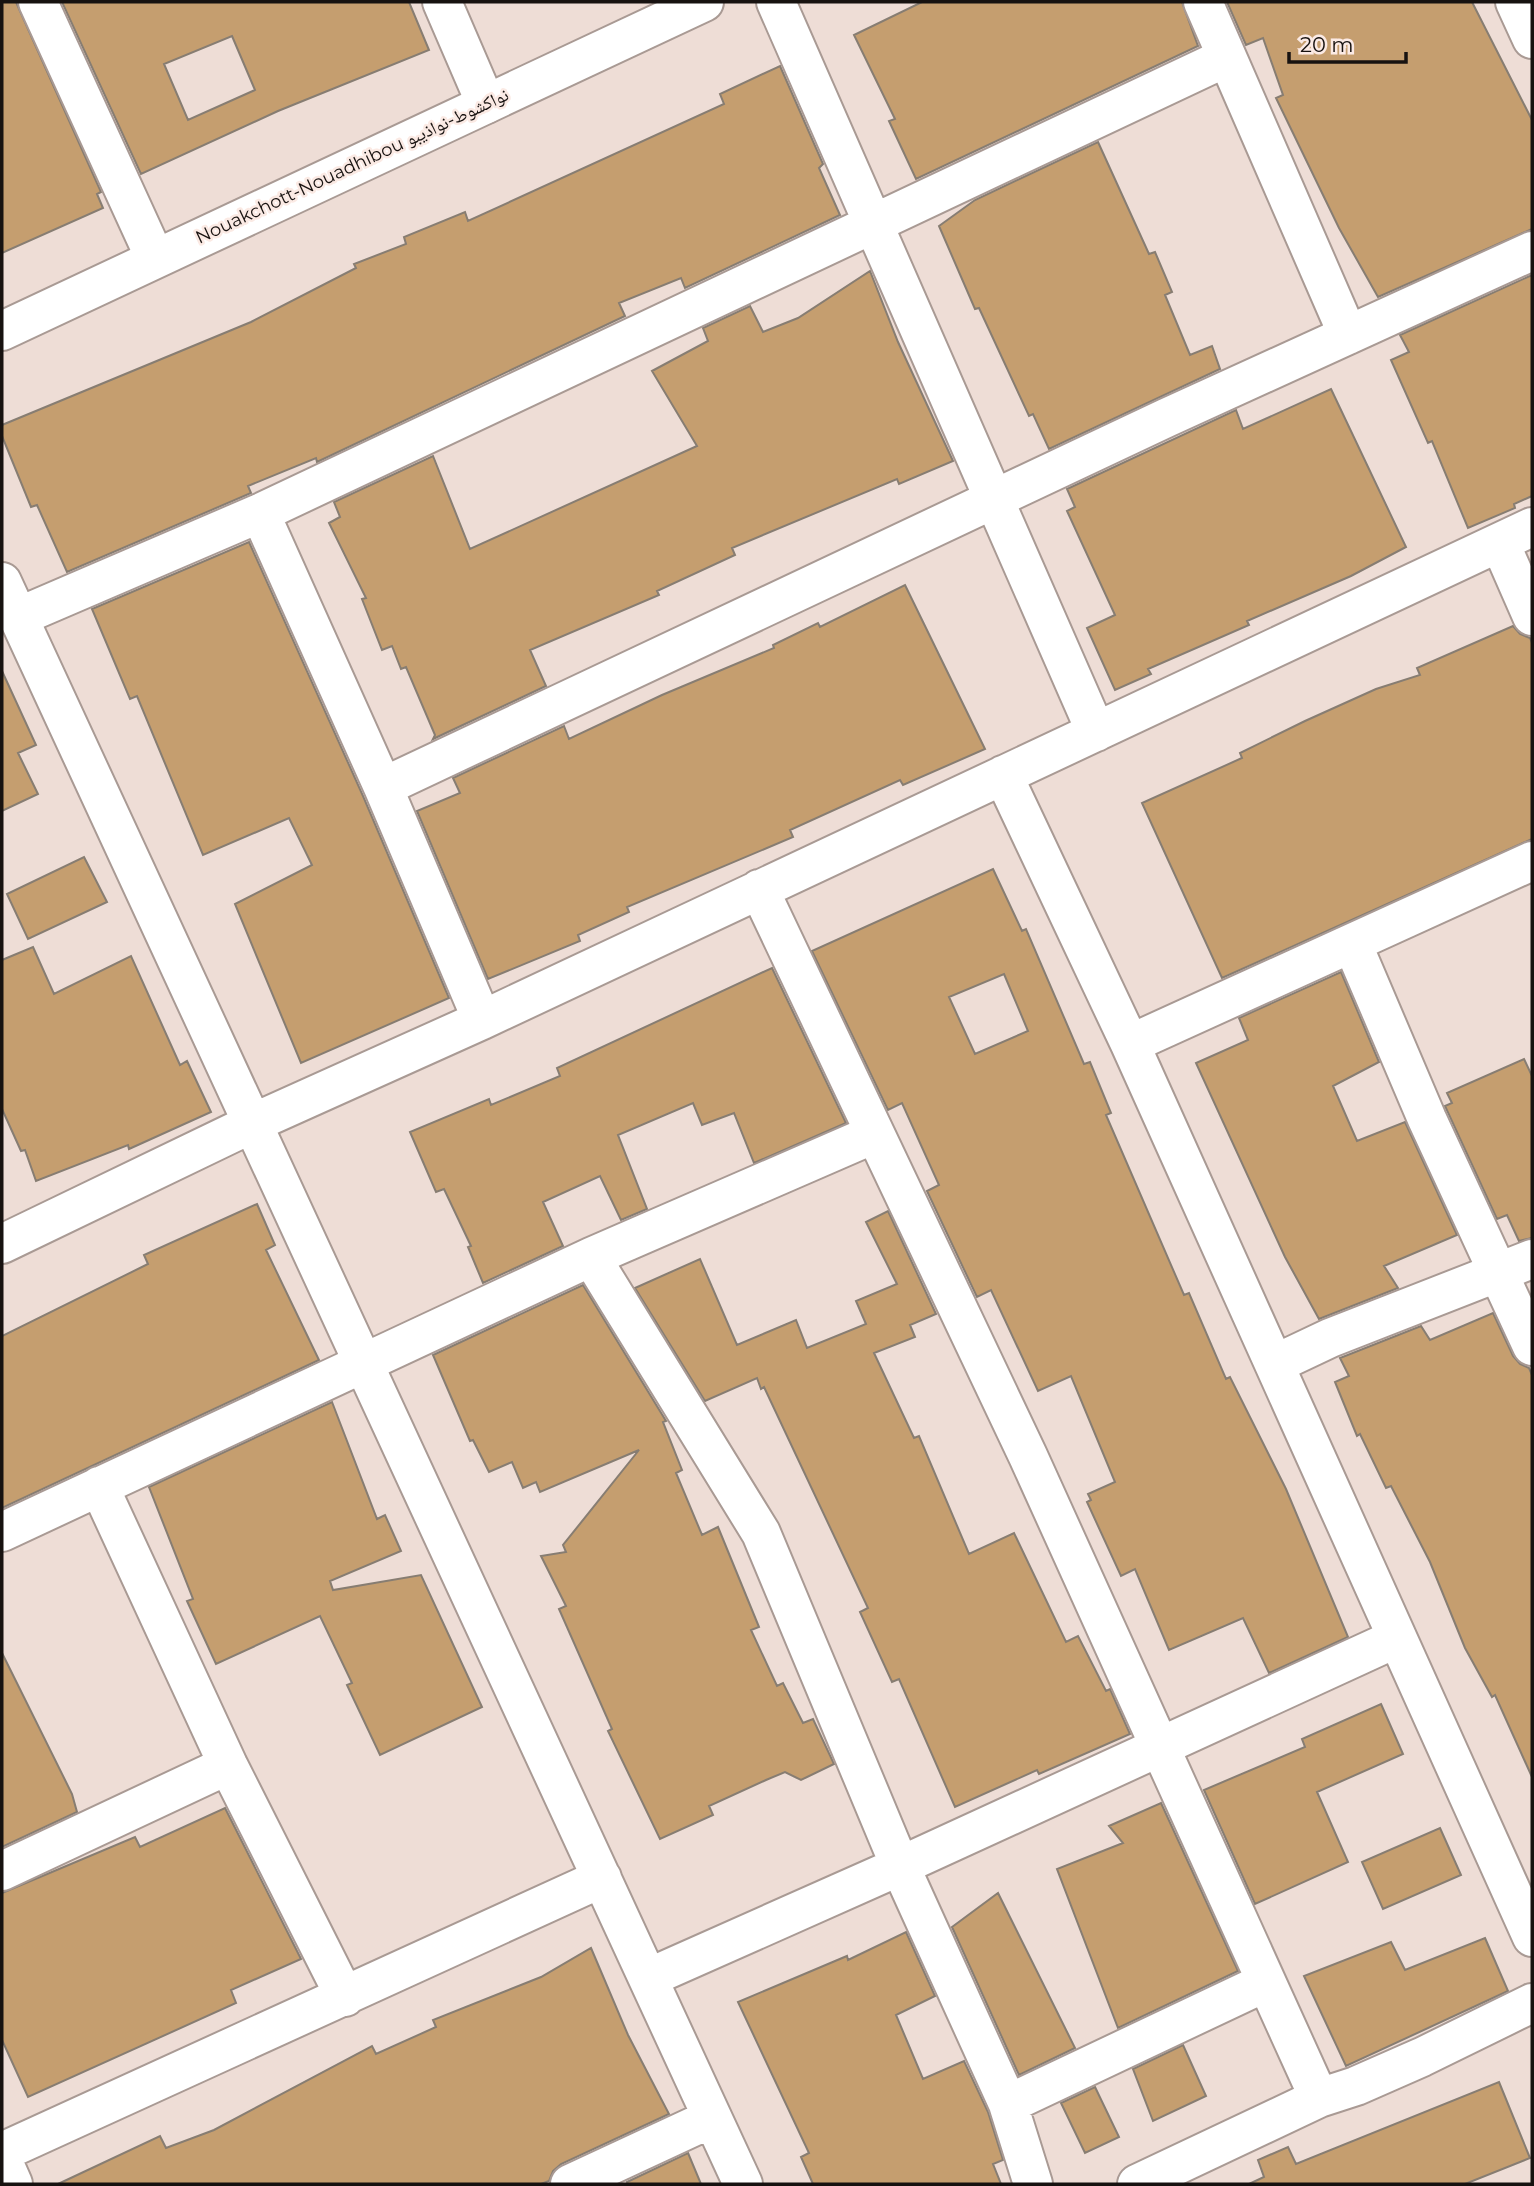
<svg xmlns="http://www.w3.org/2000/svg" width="1534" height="2186" font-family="Montserrat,'Noto Naskh Arabic',sans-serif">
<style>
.building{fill:#c59e6f;stroke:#877d72;stroke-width:2;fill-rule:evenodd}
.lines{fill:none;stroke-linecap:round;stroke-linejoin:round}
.minor-casing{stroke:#a99a94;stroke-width:42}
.trunk-casing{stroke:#a99a94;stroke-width:42}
.minor{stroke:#fff;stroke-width:38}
.trunk{stroke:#fff;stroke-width:38}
.labels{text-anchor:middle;stroke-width:5;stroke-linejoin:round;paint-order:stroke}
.street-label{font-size:18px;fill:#171210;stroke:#fbeae4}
</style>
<rect width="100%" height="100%" fill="#eeddd6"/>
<path class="building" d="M2,2H16L101,192L97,194L103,208L2,253Z
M62,2H409L429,50L278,111L141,174ZM232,36L255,90L188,120L164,64Z
M922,2H1182L1198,46L916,179L889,121L895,119L854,35Z
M1227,2H1472L1532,120V229L1378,297L1339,228L1276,98L1283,95L1263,38L1246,45Z
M780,66L823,164L819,168L840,215L685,288L681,278L619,303L625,316L317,462L316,458L248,486L251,493L67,572L37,505L31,507L2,436V425L251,322L356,268L354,264L406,244L404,237L465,212L468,221L724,104L720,94Z
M1098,142L1149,254L1155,252L1172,292L1165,295L1190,355L1212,346L1220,369L1049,449L1033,414L1029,416L979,308L975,309L939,226L975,200Z
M870,271L898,342L953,461L899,484L897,479L732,548L735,555L657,591L659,595L530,650L546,686L433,739L435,735L406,667L401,669L392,646L382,650L362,599L366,598L329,523L340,517L334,502L433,456L470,549L697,446L652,371L708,341L703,328L750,306L763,332L798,318Z
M1532,275V496L1514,504L1515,508L1468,528L1432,441L1428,443L1391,360L1409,352L1400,335Z
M1331,389L1406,547L1351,576L1247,621L1249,625L1148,669L1151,674L1115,690L1087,628L1115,615L1067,511L1075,507L1067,489L1236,410L1243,429Z
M249,542L363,796L449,998L301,1063L235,904L312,865L289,818L203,855L137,696L130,699L92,609Z
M905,585L985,749L903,785L900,780L790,830L793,837L627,907L629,912L578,935L580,941L488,979L417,811L460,793L453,778L564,726L569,739L662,695L774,648L773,645L818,623L820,627Z
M1513,626L1520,634L1530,638L1532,643V839L1222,978L1142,803L1242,758L1240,753L1305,721L1376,689L1420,675L1417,668Z
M2,671L36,745L18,753L38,794L2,811Z
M84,857L107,902L28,939L7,894Z
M993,869L1022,931L1026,929L1084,1064L1090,1062L1111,1113L1106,1115L1184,1295L1189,1293L1226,1379L1230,1377L1286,1489L1348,1637L1269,1673L1243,1618L1169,1650L1135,1569L1121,1576L1087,1502L1091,1500L1088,1494L1115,1482L1071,1376L1038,1391L991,1290L977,1297L927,1191L939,1185L902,1103L888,1110L812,951ZM1004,974L1028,1031L975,1054L949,997Z
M33,947L54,994L131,956L180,1065L187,1061L211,1112L129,1149L128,1145L36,1181L25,1150L21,1151L2,1109V960Z
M772,968L846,1123L754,1163L734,1113L702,1125L693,1103L618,1135L647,1209L621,1220L600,1176L543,1202L563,1246L483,1283L468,1247L471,1246L444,1189L436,1192L410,1132L489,1099L491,1105L560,1076L557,1068Z
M1341,972L1379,1062L1333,1086L1357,1141L1405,1122L1457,1235L1384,1266L1398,1288L1319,1319L1285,1257L1196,1063L1248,1040L1239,1018Z
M1524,1059L1532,1076V1238L1519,1241L1507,1215L1497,1219L1445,1106L1452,1103L1447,1093Z
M257,1204L275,1245L266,1250L319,1360L2,1508V1336L148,1264L144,1255Z
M888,1211L936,1314L910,1325L915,1337L874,1353L914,1438L919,1436L969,1554L1014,1533L1066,1642L1078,1636L1106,1691L1110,1689L1130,1734L1039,1774L1037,1770L955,1807L899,1679L892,1682L860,1612L868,1608L764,1387L761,1389L757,1378L705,1401L635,1288L700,1259L737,1345L796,1320L807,1348L866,1324L856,1301L897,1284L866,1222Z
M583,1285L666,1421L663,1422L682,1470L676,1473L702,1535L718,1527L759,1627L751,1630L777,1686L783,1683L803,1723L813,1719L834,1764L801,1780L785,1772L766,1780L709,1806L713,1815L660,1839L608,1731L612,1729L559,1609L566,1606L541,1556L566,1552L563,1545L639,1450L540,1492L536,1482L523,1488L512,1462L489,1472L473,1440L470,1441L433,1355Z
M1493,1313L1513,1356L1520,1364L1529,1368L1532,1375V1777L1495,1695L1492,1697L1465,1648L1430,1562L1391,1486L1386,1488L1360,1434L1357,1436L1335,1382L1349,1376L1340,1358L1421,1326L1430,1340Z
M332,1402L377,1519L385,1515L401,1551L330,1581L333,1590L421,1575L482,1707L380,1755L347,1685L352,1683L320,1616L216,1664L187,1601L193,1599L149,1487Z
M2,1653L72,1794L77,1812L2,1847Z
M1381,1704L1403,1754L1317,1792L1348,1862L1255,1904L1204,1790L1305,1747L1302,1739Z
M1161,1803L1238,1971L1118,2028L1057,1869L1123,1843L1109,1826Z
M225,1808L301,1959L231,1990L236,2003L28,2097L2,2040V1893L135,1837L140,1847Z
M1440,1828L1461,1875L1383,1909L1362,1862Z
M998,1893L1075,2048L1019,2075L952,1927Z
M906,1932L935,1996L896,2015L923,2079L964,2061L988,2112L1003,2160L993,2164L1001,2184H813L801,2157L809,2153L738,2002L847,1956L848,1960Z
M1485,1938L1508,1991L1346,2066L1304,1976L1391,1942L1405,1970Z
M591,1948L628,2035L669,2114L561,2164L553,2171L549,2181L541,2184H58L160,2136L166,2148L214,2130L372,2046L376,2054L436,2027L433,2020L541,1977Z
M1183,2045L1206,2096L1153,2121L1133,2069Z
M1499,2082L1530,2158L1465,2184H1249L1264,2177L1258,2160L1288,2147L1296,2164Z
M1095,2087L1119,2137L1085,2153L1061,2103Z
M688,2153L701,2184H628L627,2182Z"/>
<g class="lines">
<g class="minor-casing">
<path id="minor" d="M38,2L155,258
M442,2L486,104
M776,2L1096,732
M1203,2L1348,335
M1515,2L1532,39
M260,513L383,787L482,1020
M1500,543L1532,616
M2,582L743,2184
M18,617L260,513L1227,57
M1003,775L1130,1044L1532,1937
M383,787L1166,418L1532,251
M759,889L1028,1456L1319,2098
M1352,943L1427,1119L1532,1346
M1130,1044L1532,861
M2,1244L253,1123L482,1020L1532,527
M591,1257L761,1533L900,1866L1008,2104L1033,2184
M1275,1364L1330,1338L1532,1259
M99,1486L228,1765L345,1997
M2,1532L591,1257L874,1134
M2,1871L228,1765
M648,1978L900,1866L1397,1638
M1008,2104L1266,1982
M2,2152L602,1878
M2,2159L13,2184
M570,2184L712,2118
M1137,2184L1319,2098L1356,2086L1422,2057L1532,2003"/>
</g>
<g class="trunk-casing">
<path id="trunk" d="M2,331L704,2"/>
</g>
<use href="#minor" class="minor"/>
<use href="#trunk" class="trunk"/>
</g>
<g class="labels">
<g class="street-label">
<text transform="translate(352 166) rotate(-25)" y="6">Nouakchott-Nouadhibou نواكشوط-نواذيبو</text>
</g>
</g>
<rect width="1534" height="2186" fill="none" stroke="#171210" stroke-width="7"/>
<path d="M1289 52v10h117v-10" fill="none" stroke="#171210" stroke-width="3.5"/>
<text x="1300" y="52" font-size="21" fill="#171210" stroke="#fbeae4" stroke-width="5" paint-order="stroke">20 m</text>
</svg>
